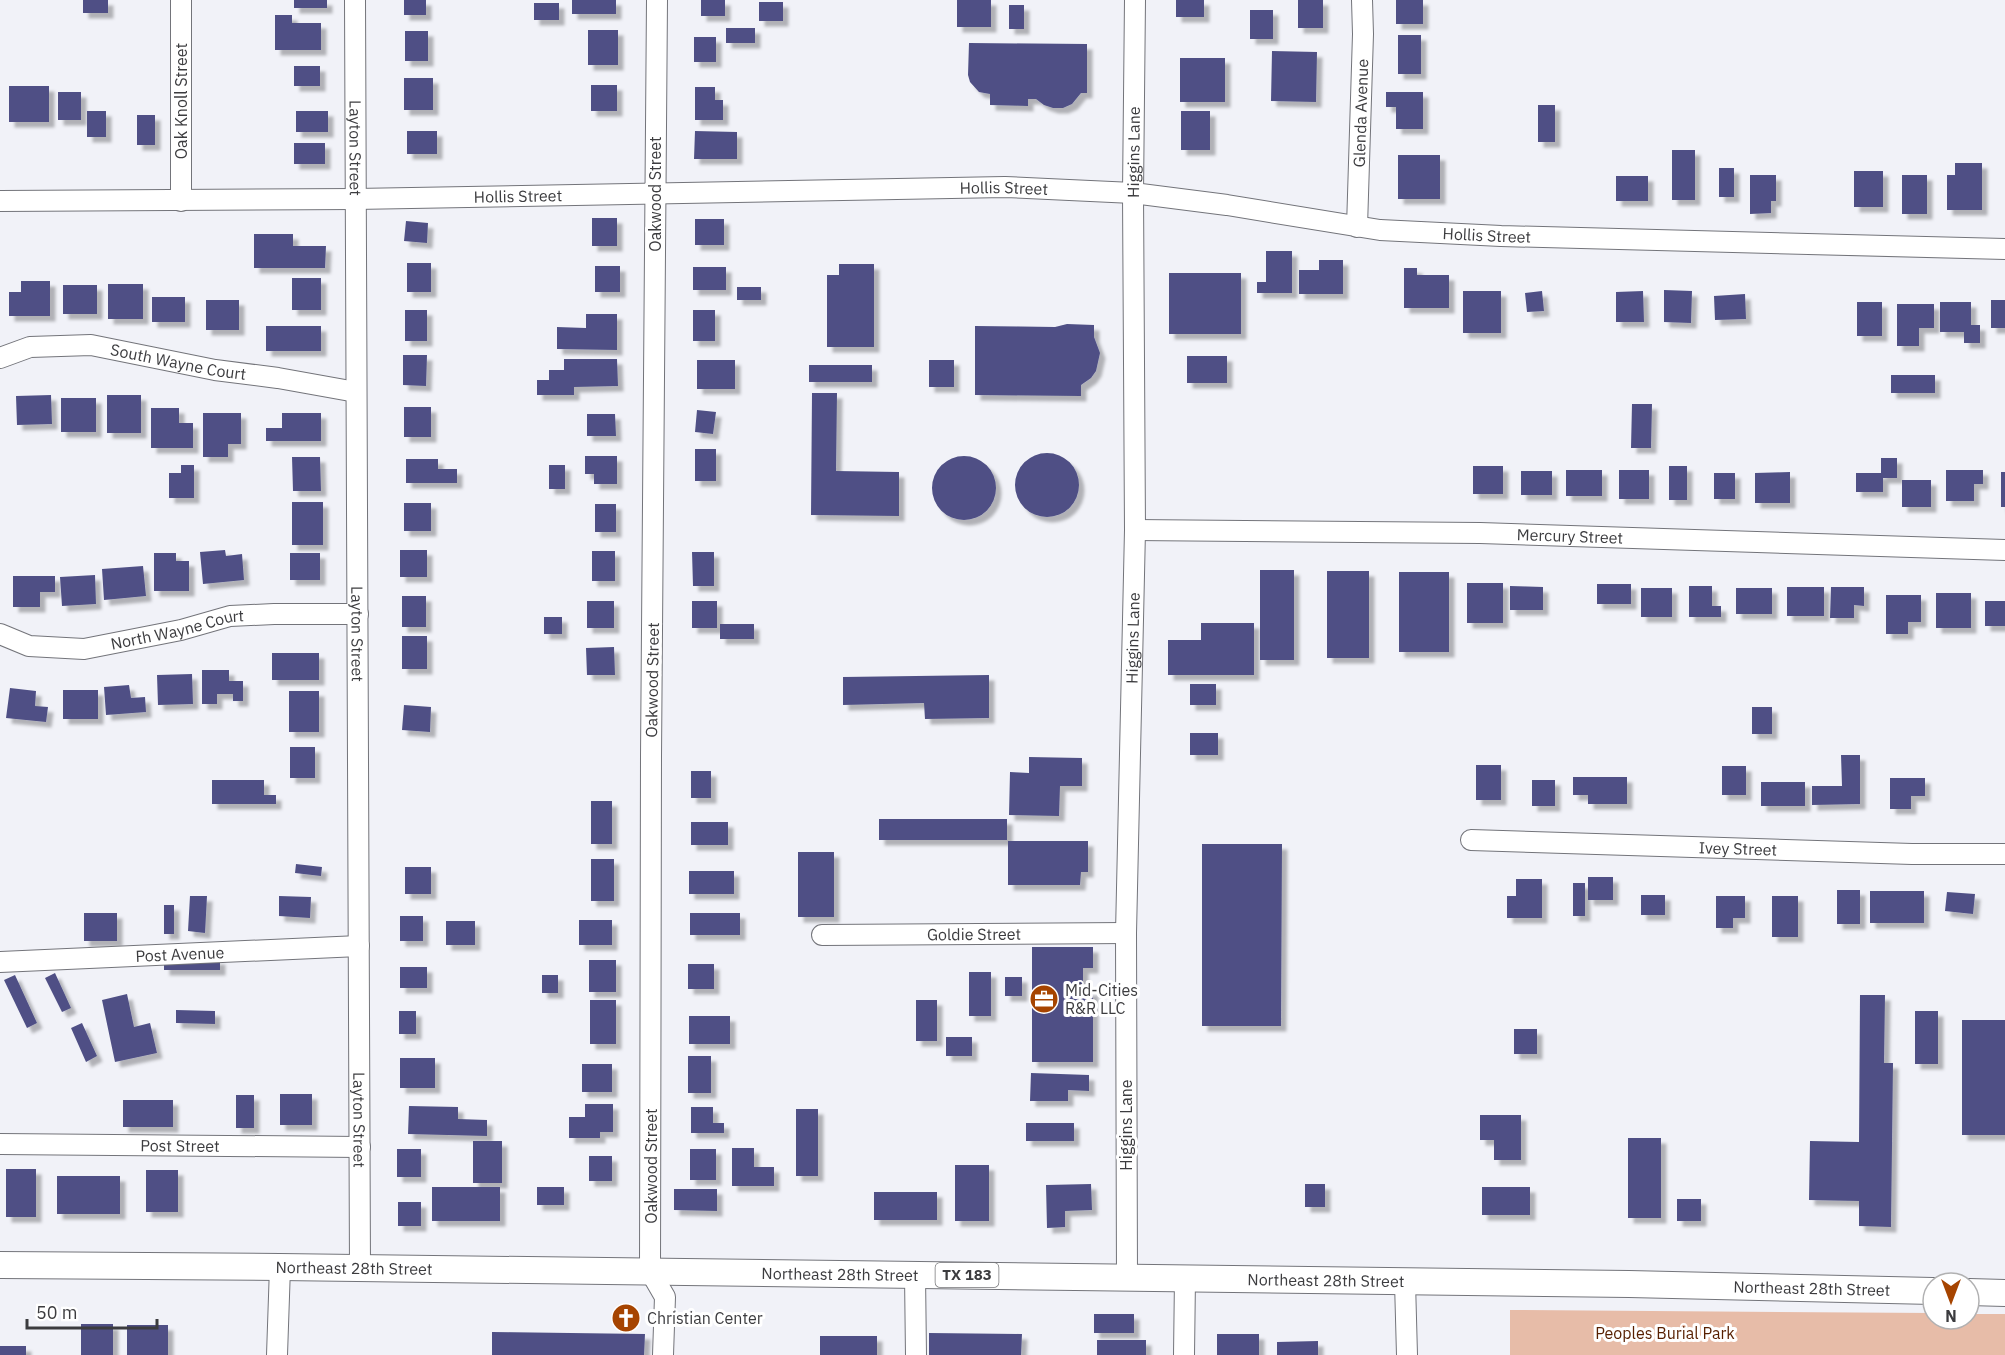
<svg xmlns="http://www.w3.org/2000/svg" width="2005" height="1355" font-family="'IBM Plex Sans',sans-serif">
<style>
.green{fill:#e7bca8}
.building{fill:#4f5085;filter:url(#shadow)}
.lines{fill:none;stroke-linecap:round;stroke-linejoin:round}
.minor-casing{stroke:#73747a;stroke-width:22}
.major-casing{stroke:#73747a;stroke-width:28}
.minor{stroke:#fff;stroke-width:20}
.major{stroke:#fff;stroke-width:26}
.labels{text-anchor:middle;stroke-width:6;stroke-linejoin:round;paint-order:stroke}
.shield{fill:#fff;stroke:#767679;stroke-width:1.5}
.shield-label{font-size:15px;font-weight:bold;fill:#3c3c3f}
.street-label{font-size:16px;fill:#3c3c3f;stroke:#fff}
.poi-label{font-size:16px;fill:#3c3c3f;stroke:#fff;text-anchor:start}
.park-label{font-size:16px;fill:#571f00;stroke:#fff}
</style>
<defs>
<filter id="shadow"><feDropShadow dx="5.5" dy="5.5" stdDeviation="1.5" flood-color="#0004"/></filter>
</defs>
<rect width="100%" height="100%" fill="#f1f2f8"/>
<path class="green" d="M1510,1310L1933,1313V1319H1969V1314H2005V1355H1510Z"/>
<path class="building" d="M83,0H108V13H83Z
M294,0H327V8H294Z
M404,0H426V15H404Z
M572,0H616V14H572Z
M701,0H725V16H701Z
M957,0H991V27H957Z
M1176,0H1204V17H1176Z
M1298,0H1323V28H1298Z
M1396,0H1423V24H1396Z
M759,2H783V21H759Z
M534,3H559V20H534Z
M1009,5H1024V29H1009Z
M1250,10H1273V39H1250Z
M275,15H292V23H321V50H275Z
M726,28H755V43H726Z
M588,30H618V65H588Z
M405,31H428V61H405Z
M1398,35H1421V74H1398Z
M694,37H716V62H694Z
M969,43L1087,44V93H1081L1072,104L1063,108H1053L1044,105L1036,99H1028V106L990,105V94L979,92L970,82L968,75Z
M1272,51L1317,52L1316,102L1271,101Z
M1180,58H1225V102H1180Z
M294,66H320V86H294Z
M404,78H433V110H404Z
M591,85H617V111H591Z
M9,86H49V122H9Z
M695,87H715V100H723V120H695Z
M58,92H81V120H58Z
M1386,92H1423V129H1396V107H1386Z
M1538,105H1555V142H1538Z
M87,111H106V137H87Z
M296,111H328V132H296Z
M1181,111H1210V150H1181Z
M137,115H155V145H137Z
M407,131H437V154H407Z
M695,131L737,132V159H694Z
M294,143H325V164H294Z
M1672,150H1695V200H1672Z
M1398,155H1440V199H1398Z
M1955,163H1982V210H1947V175H1955Z
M1719,168H1734V197H1719Z
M1854,171H1883V207H1854Z
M1750,175H1776V201H1771V213L1750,214Z
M1902,175H1927V214H1902Z
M1616,176H1648V201H1616Z
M592,218H617V246H592Z
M695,219H724V245H695Z
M406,221L428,223L427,243L404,241Z
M254,234H293V246H326L325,268H254Z
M1266,251H1292V293H1257V282H1266Z
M1319,260H1343V294H1299V270H1319Z
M407,263H431V292H407Z
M839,264H874V347H827V275H839Z
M595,266H620V292H595Z
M693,267H726V290H693Z
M1404,268H1417V275H1449V308H1404Z
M1169,273H1241V334H1169Z
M292,278H321V310H292Z
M21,281H50V316H9V292H21Z
M108,284H143V319H108Z
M63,285H97V314H63Z
M737,287H761V300H737Z
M1664,290L1692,291L1691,323L1664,322Z
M1463,291H1501V333H1463Z
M1542,291L1544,311L1527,312L1525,293Z
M1643,291L1644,322H1616V292Z
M1745,294L1746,319L1715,320L1714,296Z
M152,297H185V322H152Z
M206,300H239V330H206Z
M1991,300H2005V328H1991Z
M1857,302H1882V336H1857Z
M1940,302H1971V325H1980V343H1964V332H1940Z
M1897,304H1934V328H1919V346H1897Z
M405,310H427V341H405Z
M693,310H715V341H693Z
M586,314H617V350L557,349V327L586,328Z
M1067,324L1094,325V337L1100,353L1096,371L1091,378L1081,385V396L975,395V326L1055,327Z
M266,326H321V351H266Z
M403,355H427L426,386L403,385Z
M1187,356H1227V383H1187Z
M564,359H617L618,386L574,387V395H537V380H549V370H564Z
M697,360H735V389H697Z
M929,360H954V387H929Z
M809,365H872V382H809Z
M1891,375H1935V393H1891Z
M812,393H837L836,471L899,472V516L811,515Z
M51,395L52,424L17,425L16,396Z
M107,395H141V433H107Z
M61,398H96V432H61Z
M1632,404H1652L1651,448H1631Z
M404,407H431V437H404Z
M151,408H179V423H193V448H151Z
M697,410L716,412L713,434L695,432Z
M203,413H241V444H228V457H203Z
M282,413H321V441H266V428H282Z
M587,414H615L616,436H587Z
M695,449H716V481H695Z
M1015 485a32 32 0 1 1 64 0a32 32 0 1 1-64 0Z
M932 488a32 32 0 1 1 64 0a32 32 0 1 1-64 0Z
M585,456H617V484H594V474H585Z
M292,457H320L321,491H293Z
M1881,458H1897V478H1883V492H1856V473H1881Z
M406,459H438V469H457V483H406Z
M181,465H194V498H169V473H181Z
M549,465H565V489H549Z
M1473,466H1503V494H1473Z
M1669,466H1687V500H1669Z
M1566,470H1602V496H1566Z
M1619,470H1649V499H1619Z
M1946,470H1983V484H1974V501H1946Z
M1521,471H1552V495H1521Z
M1790,472V503H1755V473Z
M2001,472H2005V507H2001Z
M1714,473H1735V499H1714Z
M1902,480H1931V507H1902Z
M292,502H323V545H292Z
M404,503H431V531H404Z
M595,504H616V532H595Z
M225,550L226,556L242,554L244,580L203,584L200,552Z
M400,550H427V577H400Z
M592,551H615V581H592Z
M692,552H714V586H693Z
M154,553H176V561H189V591H154Z
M290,553H320V580H290Z
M143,566L146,596L104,600L102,569Z
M1260,570H1294V660H1260Z
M1327,571H1369V658H1327Z
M1399,572H1449V652H1399Z
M95,575L96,604L62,606L60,577Z
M13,576H55V592H40V607H13Z
M1467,583H1503V623H1467Z
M1597,584H1631V604H1597Z
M1510,586L1543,587V610H1510Z
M1689,586H1712V606H1721V617H1689Z
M1787,587H1824V616H1787Z
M1831,587H1864V606L1854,605V618H1830Z
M1641,588H1672V617H1641Z
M1736,588H1772V614H1736Z
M1936,593H1971V628H1936Z
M1886,595H1921V622H1908V634H1886Z
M402,596H426V627H402Z
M587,601H614V628H587Z
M692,601H717V628H692Z
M1985,601H2005V626H1985Z
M544,617H562V634H544Z
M1201,623H1254V675H1168V640H1201Z
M720,624H754V639H720Z
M402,636H427V669H402Z
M614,647L615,675H587L586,648Z
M272,653H319V680H272Z
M202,670H229V681H243V701H233V694H217V704H202Z
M192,674L193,704L158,705L157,675Z
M989,675V718L925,719L924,703L843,705V677Z
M1190,684H1216V705H1190Z
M129,685L131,698L145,697L146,712L106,715L104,687Z
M10,688L36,691L35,706L48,707L46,722L6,718Z
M63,690H98V719H63Z
M289,691H319V732H289Z
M404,705L431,707L430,732L402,730Z
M1752,707H1772V734H1752Z
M1190,733H1218V755H1190Z
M290,747H315V778H290Z
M1841,755H1860V804L1812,805V786H1842Z
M1029,757L1082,758V786H1060L1059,816L1009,815L1010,772L1029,773Z
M1476,765H1501V800H1476Z
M1722,766H1746V795H1722Z
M691,771H711V798H691Z
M1573,777H1627V804H1588V795H1573Z
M1890,778H1925V796H1911V809H1890Z
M212,780H264V795H276V804H212Z
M1532,780H1555V806H1532Z
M1761,782H1805V806H1761Z
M591,801H612V844H591Z
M879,819H1007V840H879Z
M691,822H728V845H691Z
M1008,841H1088V872H1081L1080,885H1008Z
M1202,844H1282L1281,1026H1202Z
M798,852H834V917H798Z
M591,859H614V901H591Z
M296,864L322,867L321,876L295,873Z
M405,867H431V894H405Z
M689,871H734V894H689Z
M1588,877H1613V900H1588Z
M1516,879H1542V918H1507V896H1516Z
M1573,883H1585V916H1573Z
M1837,890H1860V924H1837Z
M1870,891H1924V923H1870Z
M1947,892L1975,894L1973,914L1945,911Z
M1641,895H1665V915H1641Z
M190,896H207L205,933L188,931Z
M279,896L311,897L310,918L279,916Z
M1716,896H1745V918H1733V928H1716Z
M1772,896H1798V937H1772Z
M164,905H174V934H164Z
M84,913H117V941H84Z
M690,913H740V935H690Z
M400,916H423V941H400Z
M579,920H612V945H579Z
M446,921H475V945H446Z
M1032,947H1093V968H1083V990H1093V1062H1032Z
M164,959H220V970H164Z
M589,960H616V992H589Z
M688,964H714V989H688Z
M400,967H427V988H400Z
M969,972H991V1016H969Z
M55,973L71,1008L62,1012L45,978Z
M15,975L37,1023L27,1028L4,980Z
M542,975H558V993H542Z
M1005,977H1022V996H1005Z
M127,994L134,1027L150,1023L157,1053L115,1062L102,1000Z
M1860,995H1885L1884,1063H1893L1891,1227L1859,1226V1201L1809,1200L1810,1141L1859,1142Z
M590,1000H616V1044H590Z
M916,1000H937V1041H916Z
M176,1010L215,1011V1024L176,1023Z
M399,1011H416V1034H399Z
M1915,1011H1938V1064H1915Z
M689,1016H730V1044H689Z
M1962,1020H2005V1135H1962Z
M82,1023L97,1056L86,1062L71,1028Z
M1514,1029H1537V1054H1514Z
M946,1037H972V1056H946Z
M688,1056H711V1093H688Z
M400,1058H435V1088H400Z
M582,1064H612V1092H582Z
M1031,1073L1089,1075V1091L1068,1090V1101H1030Z
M280,1094H312V1125H280Z
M236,1095H254V1128H236Z
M123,1100H173V1127H123Z
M585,1104H613V1132H600V1138H569V1117H585Z
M409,1106L458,1107V1119L487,1120V1136L408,1134Z
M691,1107H713V1123H724V1133H691Z
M796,1109H818V1176H796Z
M1480,1115H1521V1160H1494V1140H1480Z
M1026,1123H1074V1141H1026Z
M1628,1138H1661V1218H1628Z
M473,1141H502V1183H473Z
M732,1148H754V1167H774V1186H732Z
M397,1149H421V1177H397Z
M690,1149H716V1180H690Z
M589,1156H612V1181H589Z
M955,1165H989V1221H955Z
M6,1169H36V1217H6Z
M146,1170H178V1212H146Z
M57,1176H120V1214H57Z
M1091,1184L1092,1210L1065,1211V1227L1047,1228L1046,1185Z
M1305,1184H1325V1207H1305Z
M432,1187H500V1221H432Z
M537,1187H564V1205H537Z
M1482,1187H1530V1215H1482Z
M674,1189H717V1211L674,1210Z
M874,1192H937V1220H874Z
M1677,1199H1701V1221H1677Z
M398,1202H421V1226H398Z
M1094,1314H1134V1333H1094Z
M81,1324H113V1355H81Z
M127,1325H168V1355H127Z
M492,1332L645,1334L644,1355H492Z
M929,1333L1022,1334L1021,1355H929Z
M1217,1334H1259V1355H1217Z
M820,1336H877V1355H820Z
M1097,1340H1146V1355H1097Z
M1318,1341V1355H1277V1342Z
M0,1346H26V1355H0Z"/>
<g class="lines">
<g class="minor-casing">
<g id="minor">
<path id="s1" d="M355,0L360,1268"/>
<path d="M657,0L651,756L650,1271L665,1297L663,1355"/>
<path id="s2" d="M0,201L355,199L1005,187L1133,193L1227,205L1380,230L1501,236L2005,249"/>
<path d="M181,201V0"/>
<path id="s3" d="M1357,227L1363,34L1362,0"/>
<path id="s4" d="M0,358L30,347L91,345L215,370L278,378L356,392"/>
<path id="s5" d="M1135,530L1480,533L2005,550"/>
<path id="s6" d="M0,634L29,646L84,649L181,630L230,616L274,614H358"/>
<path id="s7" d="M1471,840L1912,854H2005"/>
<path id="s8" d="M822,935L1126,933"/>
<path id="s9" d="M0,962L359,946"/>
<path id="s10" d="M0,1144L360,1147"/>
<path d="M915,1275L916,1355"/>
<path id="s11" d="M1127,1277L1126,933L1135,530L1133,193L1135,0"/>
<path d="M1405,1282L1407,1355"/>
<path d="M277,1355L280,1267"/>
<path d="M1184,1355L1185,1278"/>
</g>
</g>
<g class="major-casing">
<g id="major">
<path id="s12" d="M0,1265L280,1267L1629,1284L1933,1291"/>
<path d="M1969,1292L2005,1293"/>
</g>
</g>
<use href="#minor" class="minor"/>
<use href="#major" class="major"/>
</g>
<defs>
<g id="office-disc" transform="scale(1.5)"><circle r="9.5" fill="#a64400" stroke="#fff"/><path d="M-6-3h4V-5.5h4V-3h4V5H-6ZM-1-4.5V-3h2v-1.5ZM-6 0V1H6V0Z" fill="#fff"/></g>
<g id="church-disc" transform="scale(1.5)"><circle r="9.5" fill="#a64400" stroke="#fff"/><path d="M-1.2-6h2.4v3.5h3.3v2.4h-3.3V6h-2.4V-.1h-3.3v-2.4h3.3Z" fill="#fff"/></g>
</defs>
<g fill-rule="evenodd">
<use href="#office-disc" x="1044" y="999"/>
<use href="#church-disc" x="626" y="1318"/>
</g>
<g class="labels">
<rect class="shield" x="935.5" y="1263" width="63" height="24" rx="4.5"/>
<g class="shield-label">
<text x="967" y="1280">TX 183</text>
</g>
<g class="street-label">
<text transform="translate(181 101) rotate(-90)" y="6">Oak Knoll Street</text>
<text dy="6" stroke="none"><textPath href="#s3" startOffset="114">Glenda Avenue</textPath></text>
<text dy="6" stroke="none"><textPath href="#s1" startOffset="148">Layton Street</textPath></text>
<text dy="6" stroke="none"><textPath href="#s11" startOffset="1125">Higgins Lane</textPath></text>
<text dy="6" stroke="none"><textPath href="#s2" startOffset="1004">Hollis Street</textPath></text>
<text transform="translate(655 194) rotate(-90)" y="6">Oakwood Street</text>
<text dy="6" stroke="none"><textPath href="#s2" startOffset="518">Hollis Street</textPath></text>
<text dy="6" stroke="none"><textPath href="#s2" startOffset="1490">Hollis Street</textPath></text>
<text dy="6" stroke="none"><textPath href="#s4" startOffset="182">South Wayne Court</textPath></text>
<text dy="6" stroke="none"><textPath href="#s5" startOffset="435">Mercury Street</textPath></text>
<text dy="6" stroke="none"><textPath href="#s6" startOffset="182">North Wayne Court</textPath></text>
<text dy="6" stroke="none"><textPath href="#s1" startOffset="634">Layton Street</textPath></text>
<text dy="6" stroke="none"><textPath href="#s11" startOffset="639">Higgins Lane</textPath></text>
<text transform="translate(652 680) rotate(-89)" y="6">Oakwood Street</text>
<text dy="6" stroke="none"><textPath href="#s7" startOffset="267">Ivey Street</textPath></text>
<text dy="6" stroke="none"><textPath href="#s8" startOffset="152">Goldie Street</textPath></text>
<text dy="6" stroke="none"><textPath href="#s9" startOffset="180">Post Avenue</textPath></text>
<text dy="6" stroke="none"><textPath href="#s1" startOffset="1120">Layton Street</textPath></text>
<text transform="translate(1126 1125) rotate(-90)" y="6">Higgins Lane</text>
<text dy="6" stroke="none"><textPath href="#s10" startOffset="180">Post Street</textPath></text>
<text transform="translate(651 1166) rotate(-90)" y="6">Oakwood Street</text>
<text dy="6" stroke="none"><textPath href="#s12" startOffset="354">Northeast 28th Street</textPath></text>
<text dy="6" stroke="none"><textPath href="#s12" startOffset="840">Northeast 28th Street</textPath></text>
<text dy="6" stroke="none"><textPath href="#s12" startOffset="1326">Northeast 28th Street</textPath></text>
<text dy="6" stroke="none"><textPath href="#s12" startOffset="1812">Northeast 28th Street</textPath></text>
</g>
<g class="poi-label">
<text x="1065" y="996">Mid-Cities<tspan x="1065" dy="18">R&amp;R LLC</tspan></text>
<text x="647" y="1324">Christian Center</text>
</g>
<g class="park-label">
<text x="1665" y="1339">Peoples Burial Park</text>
</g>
</g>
<g transform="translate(1951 1301) rotate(180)"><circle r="28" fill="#ffffff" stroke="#b1b1b2" stroke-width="1.5"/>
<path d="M0-4.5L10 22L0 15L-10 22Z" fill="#a64400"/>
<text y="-9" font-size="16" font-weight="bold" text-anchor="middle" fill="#3c3c3f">N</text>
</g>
<path d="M27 1319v9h130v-9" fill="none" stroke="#3c3c3f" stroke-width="3"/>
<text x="36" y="1319" font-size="18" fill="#3c3c3f" stroke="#ffffff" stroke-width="4.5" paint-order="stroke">50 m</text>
</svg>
